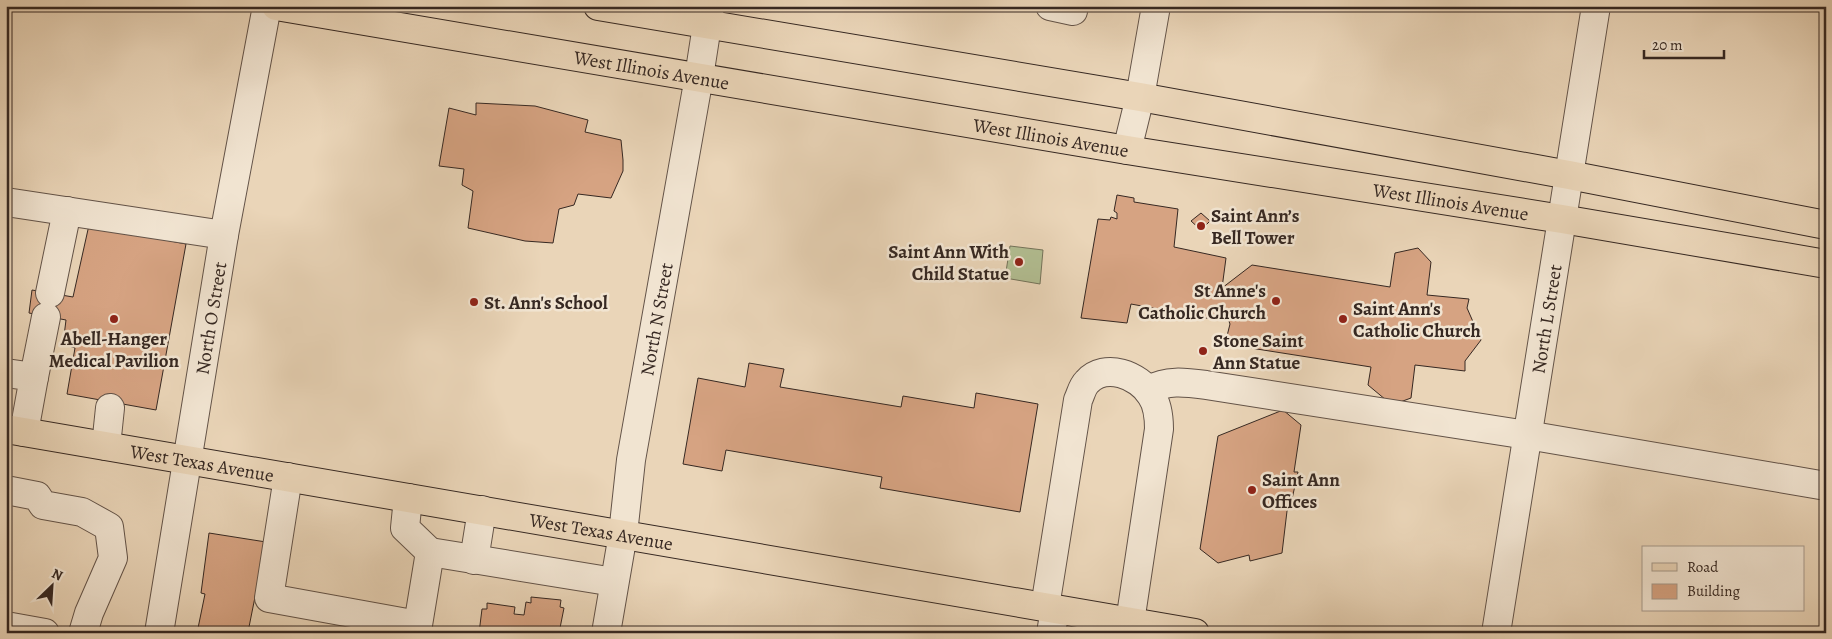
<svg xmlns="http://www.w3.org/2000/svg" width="1832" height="639" viewBox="0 0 1832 639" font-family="Alegreya,serif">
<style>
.green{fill:#b2be92;stroke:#74735a}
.building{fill:#d6a382;stroke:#362822}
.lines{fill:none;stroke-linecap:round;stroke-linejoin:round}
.minor-casing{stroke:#635348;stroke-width:30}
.major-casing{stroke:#362822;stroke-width:30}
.minor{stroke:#f1e4d1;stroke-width:28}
.major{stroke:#ead5b8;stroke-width:28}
.poi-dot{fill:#8f2418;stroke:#f1e4d1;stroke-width:2}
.labels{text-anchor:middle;stroke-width:5;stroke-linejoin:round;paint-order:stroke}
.street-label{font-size:19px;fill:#362822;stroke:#f1e4d1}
.poi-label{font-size:19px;font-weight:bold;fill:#362822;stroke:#f1e4d1;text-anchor:start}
</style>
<rect width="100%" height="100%" fill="#ead5b8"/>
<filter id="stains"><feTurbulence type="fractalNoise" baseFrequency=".004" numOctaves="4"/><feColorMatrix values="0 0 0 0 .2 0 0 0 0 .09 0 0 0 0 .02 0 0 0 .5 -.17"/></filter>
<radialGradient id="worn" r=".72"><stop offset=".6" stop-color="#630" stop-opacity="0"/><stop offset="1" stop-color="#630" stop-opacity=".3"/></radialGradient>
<!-- green -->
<path class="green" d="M 1010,246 L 1043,250 L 1040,284 L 1005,278 Z"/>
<!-- building -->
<g class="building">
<path d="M 476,103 L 535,106 L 588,120 L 585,132 L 621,140 L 623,160 L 623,171 L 611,198 L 578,194 L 574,205 L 559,209 L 553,243 L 525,241 L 468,228 L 473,191 L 462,185 L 464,169 L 439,166 L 449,108 L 476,115 Z"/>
<path d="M 1117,195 L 1134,198 L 1134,202 L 1178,209 L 1174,247 L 1226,258 L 1222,288 L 1252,265 L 1390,287 L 1395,253 L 1418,248 L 1431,262 L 1427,295 L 1469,299 L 1467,308 L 1481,340 L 1465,361 L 1465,371 L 1415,365 L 1411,398 L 1392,405 L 1368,385 L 1371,367 L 1225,344 L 1230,324 L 1222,303 L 1217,320 L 1131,304 L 1127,323 L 1081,318 L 1098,219 L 1110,220 L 1111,217 L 1117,219 L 1117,213 L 1114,211 Z"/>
<path d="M 1201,213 L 1210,221 L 1201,230 L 1191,221 Z"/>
<path d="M 89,225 L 186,244 L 156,410 L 67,394 L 75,348 L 63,344 L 66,320 L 29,313 L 32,290 L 73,297 Z"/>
<path d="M 749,363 L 784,369 L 780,387 L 901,407 L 903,396 L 974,408 L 976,393 L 1038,404 L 1020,512 L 880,488 L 882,477 L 726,450 L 722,471 L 683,464 L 698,378 L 745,387 Z"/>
<path d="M 1283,410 L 1301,425 L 1294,472 L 1298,472 L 1290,508 L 1287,511 L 1282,553 L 1250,561 L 1249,555 L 1218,563 L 1200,549 L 1218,436 Z"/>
<path d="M 209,533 L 266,542 L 248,632 L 253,633 L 197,633 L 205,594 L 201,593 Z"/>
<path d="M 531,597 L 561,600 L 560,607 L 564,608 L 559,633 L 479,633 L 482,609 L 487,609 L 487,603 L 515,607 L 514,614 L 524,615 L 526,602 L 531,603 Z"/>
</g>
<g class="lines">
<defs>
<g id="minor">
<path d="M 1050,6 L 1073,11 L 1074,6"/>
<path d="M 1127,150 L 1140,97 L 1156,6"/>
<path d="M 6,202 L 224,235"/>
<path d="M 50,293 L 67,211"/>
<path d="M 6,373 L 34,377 L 24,432"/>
<path d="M 34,377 L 46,317"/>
<path d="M 1148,390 C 1168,380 1183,382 1206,385 L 1527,435 L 1826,486"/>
<path d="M 106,446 L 110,408"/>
<path d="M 288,477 L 269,598 L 418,625 L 430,552 L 405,528 L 408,498"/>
<path d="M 6,490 L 37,496 L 43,505 L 82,512 L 109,527 L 113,558 L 89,613 L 83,633"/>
<path d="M 430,552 L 614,582"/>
<path d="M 474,560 L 482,510"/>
<path d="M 1045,607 L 1078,400 C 1081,394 1082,387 1087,382 C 1105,362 1139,375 1151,395 C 1158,405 1159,417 1159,429 L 1130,622"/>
<path d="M 6,626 L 45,633"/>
<path id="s1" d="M 159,633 L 224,235 L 267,6"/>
<path id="s2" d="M 606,633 L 623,534 L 631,460 L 699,77 L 710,6"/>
<path d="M 1051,633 L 1055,609"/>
<path id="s3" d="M 1496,633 L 1596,6"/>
</g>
<g id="major">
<path id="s4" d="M 276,6 L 1127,150 L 1562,219 L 1826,264"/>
<path d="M 598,6 L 1140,97 L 1569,175 L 1826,225"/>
<path id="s5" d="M 6,429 L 1195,633"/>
</g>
</defs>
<!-- minor casing -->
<use href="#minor" class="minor-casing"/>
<!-- major casing -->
<use href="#major" class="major-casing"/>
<!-- minor -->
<use href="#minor" class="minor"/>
<!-- major -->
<use href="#major" class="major"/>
</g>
<!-- markers -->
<g class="poi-dot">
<circle cx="1201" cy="226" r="5"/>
<circle cx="1019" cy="262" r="5"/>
<circle cx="1276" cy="301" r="5"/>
<circle cx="474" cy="302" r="5"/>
<circle cx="114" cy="319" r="5"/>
<circle cx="1343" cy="319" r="5"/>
<circle cx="1203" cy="351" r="5"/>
<circle cx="1252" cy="490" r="5"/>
</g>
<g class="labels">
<!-- street labels -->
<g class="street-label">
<text dy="7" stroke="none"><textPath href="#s4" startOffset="381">West Illinois Avenue</textPath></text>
<text dy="7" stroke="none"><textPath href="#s4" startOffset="786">West Illinois Avenue</textPath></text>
<text dy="7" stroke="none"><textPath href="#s4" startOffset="1191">West Illinois Avenue</textPath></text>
<text dy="7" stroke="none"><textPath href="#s1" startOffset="319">North O Street</textPath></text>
<text dy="7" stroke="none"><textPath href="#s2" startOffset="318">North N Street</textPath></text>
<text dy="7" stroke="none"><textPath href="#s3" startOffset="318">North L Street</textPath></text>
<text dy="7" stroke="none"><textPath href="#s5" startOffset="199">West Texas Avenue</textPath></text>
<text dy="7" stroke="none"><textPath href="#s5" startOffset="604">West Texas Avenue</textPath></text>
</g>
<!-- poi labels -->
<g class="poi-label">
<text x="1211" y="222">Saint Ann’s<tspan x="1211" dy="22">Bell Tower</tspan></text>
<text x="1009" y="258" text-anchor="end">Saint Ann With<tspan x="1009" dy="22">Child Statue</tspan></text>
<text x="1266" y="297" text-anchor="end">St Anne's<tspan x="1266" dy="22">Catholic Church</tspan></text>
<text x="484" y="309">St. Ann's School</text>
<text x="1353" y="315">Saint Ann's<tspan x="1353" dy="22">Catholic Church</tspan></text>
<text x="114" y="345" text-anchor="middle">Abell-Hanger<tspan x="114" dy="22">Medical Pavilion</tspan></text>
<text x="1213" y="347">Stone Saint<tspan x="1213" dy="22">Ann Statue</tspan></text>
<text x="1262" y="486">Saint Ann<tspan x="1262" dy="22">Offices</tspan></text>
</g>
</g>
<!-- margin -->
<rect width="1832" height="639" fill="none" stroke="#ead5b8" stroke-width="25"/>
<rect x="8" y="8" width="1817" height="624" fill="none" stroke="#362822" stroke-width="2.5"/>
<rect x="12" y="12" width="1807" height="614" fill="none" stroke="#362822"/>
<!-- legend -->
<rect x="1642" y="546" width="162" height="65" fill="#f1e4d1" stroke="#a6998b"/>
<rect x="1652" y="563" width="25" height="8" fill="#ead5b8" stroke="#a6998b"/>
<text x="1687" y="572" font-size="15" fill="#362822">Road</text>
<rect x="1652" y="584" width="25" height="15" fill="#d6a382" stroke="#a6998b"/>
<text x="1687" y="596" font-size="15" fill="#362822">Building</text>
<!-- north arrow -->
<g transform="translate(52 586) rotate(25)" stroke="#f1e4d1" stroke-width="4" paint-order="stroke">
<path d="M0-4L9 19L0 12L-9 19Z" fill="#362822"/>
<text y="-8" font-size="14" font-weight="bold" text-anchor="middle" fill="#362822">N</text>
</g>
<!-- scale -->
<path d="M1644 50v8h80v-8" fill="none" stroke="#362822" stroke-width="2.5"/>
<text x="1652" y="50" font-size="15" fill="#362822" stroke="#f1e4d1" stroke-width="4" paint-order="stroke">20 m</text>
<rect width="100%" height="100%" filter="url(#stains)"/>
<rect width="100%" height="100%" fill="url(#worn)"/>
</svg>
